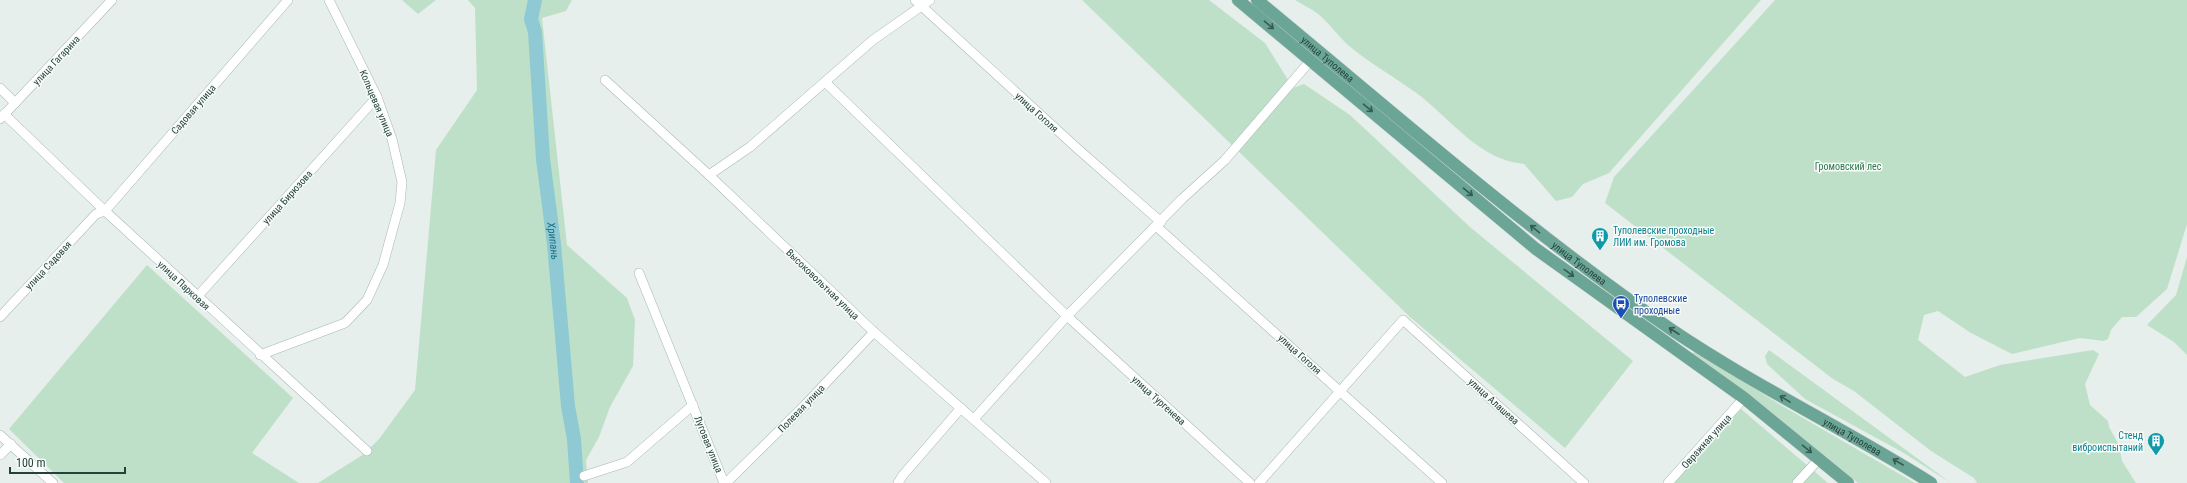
<svg xmlns="http://www.w3.org/2000/svg" width="2187" height="483" viewBox="0 0 2187 483" font-family="'Roboto Condensed',sans-serif">
<style>
.green{fill:#bfe0c8}
.lines{fill:none;stroke-linecap:round;stroke-linejoin:round}
.river{stroke:#8ec9d4;stroke-width:14}
.minor-casing{stroke:#a8b8b2;stroke-width:10}
.major-casing{stroke:#c2cac8;stroke-width:13}
.minor{stroke:#fff;stroke-width:9}
.major{stroke:#6aa596;stroke-width:12}
.oneway{stroke:#365b51}
.labels{text-anchor:middle;stroke-width:3;stroke-linejoin:round;paint-order:stroke}
.street-label{font-size:10px;fill:#24423a;stroke:#f7fbf9}
.park-label{font-size:10px;fill:#2d7a4b;stroke:#f7fbf9}
.culture-label{font-size:10px;fill:#0d838f;stroke:#f7fbf9;text-anchor:start}
.transit-label{font-size:10px;fill:#164399;stroke:#f7fbf9;text-anchor:start}
.water-label{font-size:11px;font-style:italic;fill:#1c6f80;stroke:#f7fbf9}
</style>
<rect width="100%" height="100%" fill="#e6efeb"/>
<!-- green -->
<g class="green">
<path d="M 402,0 L 436,0 L 418,14 Z"/>
<path d="M 468,0 L 572,0 L 566,11 L 542,18 L 567,245 L 627,298 L 635,320 L 633,366 L 610,407 L 599,437 L 586,460 L 588,483 L 318,483 L 364,454 L 379,439 L 415,390 L 436,150 L 477,90 L 475,8 Z"/>
<path d="M 1082,0 L 1209,0 L 1265,43 L 1293,88 L 1304,84 L 1350,115 L 1470,227 L 1633,361 L 1565,448 L 1410,317 Z"/>
<path d="M 1295,0 L 1761,0 L 1609,173 L 1583,184 L 1572,197 L 1556,201 L 1524,164 C 1478,160 1451,118 1415,92 C 1393,76 1369,63 1348,45 C 1336,34 1327,20 1314,11 C 1308,7 1301,4 1295,0 Z"/>
<path d="M 1775,0 L 2187,0 L 2187,224 L 2167,289 L 2136,317 L 2122,317 L 2111,330 L 2108,339 L 2104,341 L 2080,338 L 2012,354 L 1971,333 L 1938,311 L 1924,315 L 1918,340 L 1965,377 L 2000,365 L 2093,350 L 2099,354 L 2085,384 L 2090,405 L 2108,421 L 2109,427 L 2119,445 L 2122,461 L 2136,483 L 1977,483 L 1974,478 L 1931,451 L 1854,391 L 1833,379 L 1605,203 L 1614,177 Z"/>
<path d="M 2187,257 L 2187,355 L 2174,342 L 2147,325 L 2176,295 Z"/>
<path d="M 147,265 L 293,398 L 252,453 L 299,483 L 64,483 L 9,429 Z"/>
<path d="M 1769,350 L 1951,483 L 1902,452 L 1805,399 L 1767,364 L 1765,356 Z"/>
<path d="M 1695,351 L 1779,404 L 1915,483 L 1858,483 L 1744,392 L 1692,354 Z"/>
<path d="M 1741,409 L 1828,483 L 1674,483 Z"/>
</g>
<g class="lines">
<!-- river -->
<path class="river" id="s1" d="M 535,0 L 531,19 L 535,32 L 543,159 L 554,244 L 568,406 L 574,439 L 577,483"/>
<defs>
<g id="minor">
<path d="M 915,0 L 1079,150 L 1161,222"/>
<path d="M 605,80 L 709,175 L 874,332 L 1046,483"/>
<path d="M 825,82 L 1067,316 L 1250,483"/>
<path d="M 0,88 L 15,103"/>
<path d="M 4,114 L 105,211 L 367,451"/>
<path d="M 0,119 L 112,0"/>
<path d="M 709,175 L 750,147 L 873,40 L 930,0"/>
<path d="M 1156,226 L 1442,483"/>
<path d="M 639,273 L 724,483"/>
<path d="M 197,297 L 377,97"/>
<path d="M 0,317 L 96,214 L 105,211 L 288,0"/>
<path d="M 260,355 L 345,323 L 367,300 L 383,265 L 400,203 L 402,182 L 392,139 L 377,97 L 329,0"/>
<path d="M 974,419 L 1067,316 L 1182,199 L 1225,160 L 1311,60"/>
<path d="M 0,435 L 53,483"/>
<path d="M 0,455 L 11,444"/>
<path d="M 584,476 L 627,462 L 693,405"/>
<path d="M 726,483 L 804,406 L 874,332"/>
<path d="M 898,483 L 903,475 L 961,408"/>
<path d="M 1259,483 L 1403,320 L 1584,483"/>
<path d="M 1668,483 L 1744,398"/>
<path d="M 1797,483 L 1819,459"/>
</g>
<g id="major">
<path d="M 1238,0 L 1536,249 L 1744,398 L 1848,483"/>
<path id="s2" d="M 1257,0 C 1393,112 1526,230 1672,330 C 1755,386 1847,430 1931,483"/>
</g>
</defs>
<!-- minor casing -->
<use href="#minor" class="minor-casing"/>
<!-- major casing -->
<use href="#major" class="major-casing"/>
<!-- minor -->
<use href="#minor" class="minor"/>
<!-- major -->
<use href="#major" class="major"/>
</g>
<!-- one-way arrows -->
<defs><path id="oneway-shaft" d="M-6 0H5M1.5-3L5.5 0L1.5 3" fill="none" stroke-width="1.6" stroke-linecap="round" stroke-linejoin="round"/></defs>
<g class="oneway">
<use href="#oneway-shaft" transform="translate(1269 25) rotate(40)"/>
<use href="#oneway-shaft" transform="translate(1368 108) rotate(40)"/>
<use href="#oneway-shaft" transform="translate(1468 192) rotate(40)"/>
<use href="#oneway-shaft" transform="translate(1535 229) rotate(-141)"/>
<use href="#oneway-shaft" transform="translate(1569 273) rotate(36)"/>
<use href="#oneway-shaft" transform="translate(1674 331) rotate(-147)"/>
<use href="#oneway-shaft" transform="translate(1785 399) rotate(-149)"/>
<use href="#oneway-shaft" transform="translate(1807 449) rotate(39)"/>
<use href="#oneway-shaft" transform="translate(1898 462) rotate(-150)"/>
</g>
<!-- icons -->
<defs>
<symbol id="building-pin" viewBox="-11 -11 22 30"><path d="M0 17L-7.5 6A9.5 9.5 0 1 1 7.5 6Z" fill="#0f9aa8" stroke="#f7fbf9"/><path d="M-4-6H4V6H1V3H-1V6H-4ZM-2.5-4.3h1.7v1.8h-1.7ZM.8-4.3h1.7v1.8H.8ZM-2.5-1h1.7V.8h-1.7ZM.8-1h1.7V.8H.8Z" fill="#fff"/></symbol>
<symbol id="bus-pin" viewBox="-11 -11 22 30"><path d="M0 17L-7.5 6A9.5 9.5 0 1 1 7.5 6Z" fill="#1a4fb4" stroke="#f7fbf9"/><path d="M-5-6H5V4H4V6H2V4H-2V6H-4V4H-5ZM-3.5-4V0h7V-4ZM-3.5 1.2v1.5H-2V1.2ZM2 1.2v1.5H3.5V1.2Z" fill="#fff"/></symbol>
</defs>
<g fill-rule="evenodd">
<use href="#building-pin" x="1590" y="226" width="20" height="27"/>
<use href="#bus-pin" x="1611" y="294" width="20" height="27"/>
<use href="#building-pin" x="2146" y="431" width="20" height="27"/>
</g>
<g class="labels">
<!-- street labels -->
<g class="street-label">
<text dy="4" stroke="none"><textPath href="#s2" startOffset="92">улица Туполева</textPath></text>
<text transform="translate(56 60) rotate(-47)" y="4">улица Гагарина</text>
<text transform="translate(377 103) rotate(67)" y="4">Кольцевая улица</text>
<text transform="translate(193 109) rotate(-49)" y="4">Садовая улица</text>
<text transform="translate(1037 112) rotate(42)" y="4">улица Гоголя</text>
<text transform="translate(287 197) rotate(-48)" y="4">улица Бирюзова</text>
<text dy="4" stroke="none"><textPath href="#s2" startOffset="416">улица Туполева</textPath></text>
<text transform="translate(48 265) rotate(-47)" y="4">улица Садовая</text>
<text transform="translate(823 284) rotate(44)" y="4">Высоковольтная улица</text>
<text transform="translate(184 285) rotate(43)" y="4">улица Парковая</text>
<text transform="translate(1300 354) rotate(42)" y="4">улица Гоголя</text>
<text transform="translate(1159 400) rotate(42)" y="4">улица Тургенева</text>
<text transform="translate(1494 401) rotate(42)" y="4">улица Алашева</text>
<text transform="translate(801 408) rotate(-46)" y="4">Полевая улица</text>
<text dy="4" stroke="none"><textPath href="#s2" startOffset="740">улица Туполева</textPath></text>
<text transform="translate(1706 441) rotate(-48)" y="4">Овражная улица</text>
<text transform="translate(709 444) rotate(68)" y="4">Луговая улица</text>
</g>
<!-- park labels -->
<g class="park-label">
<text x="1848" y="170">Громовский лес</text>
</g>
<!-- culture labels -->
<g class="culture-label">
<text x="1613" y="234">Туполевские проходные<tspan x="1613" dy="12">ЛИИ им. Громова</tspan></text>
<text x="2143" y="439" text-anchor="end">Стенд<tspan x="2143" dy="12">виброиспытаний</tspan></text>
</g>
<!-- transit labels -->
<g class="transit-label">
<text x="1634" y="302">Туполевские<tspan x="1634" dy="12">проходные</tspan></text>
</g>
<!-- water labels -->
<g class="water-label">
<text dy="4" stroke="none"><textPath href="#s1" startOffset="243">Хрипань</textPath></text>
</g>
</g>
<!-- scale -->
<path d="M10 467v6h115v-6" fill="none" stroke="#24423a" stroke-width="2"/>
<text x="16" y="467" font-size="12" fill="#24423a" stroke="#f7fbf9" stroke-width="3" paint-order="stroke">100 m</text>
</svg>
